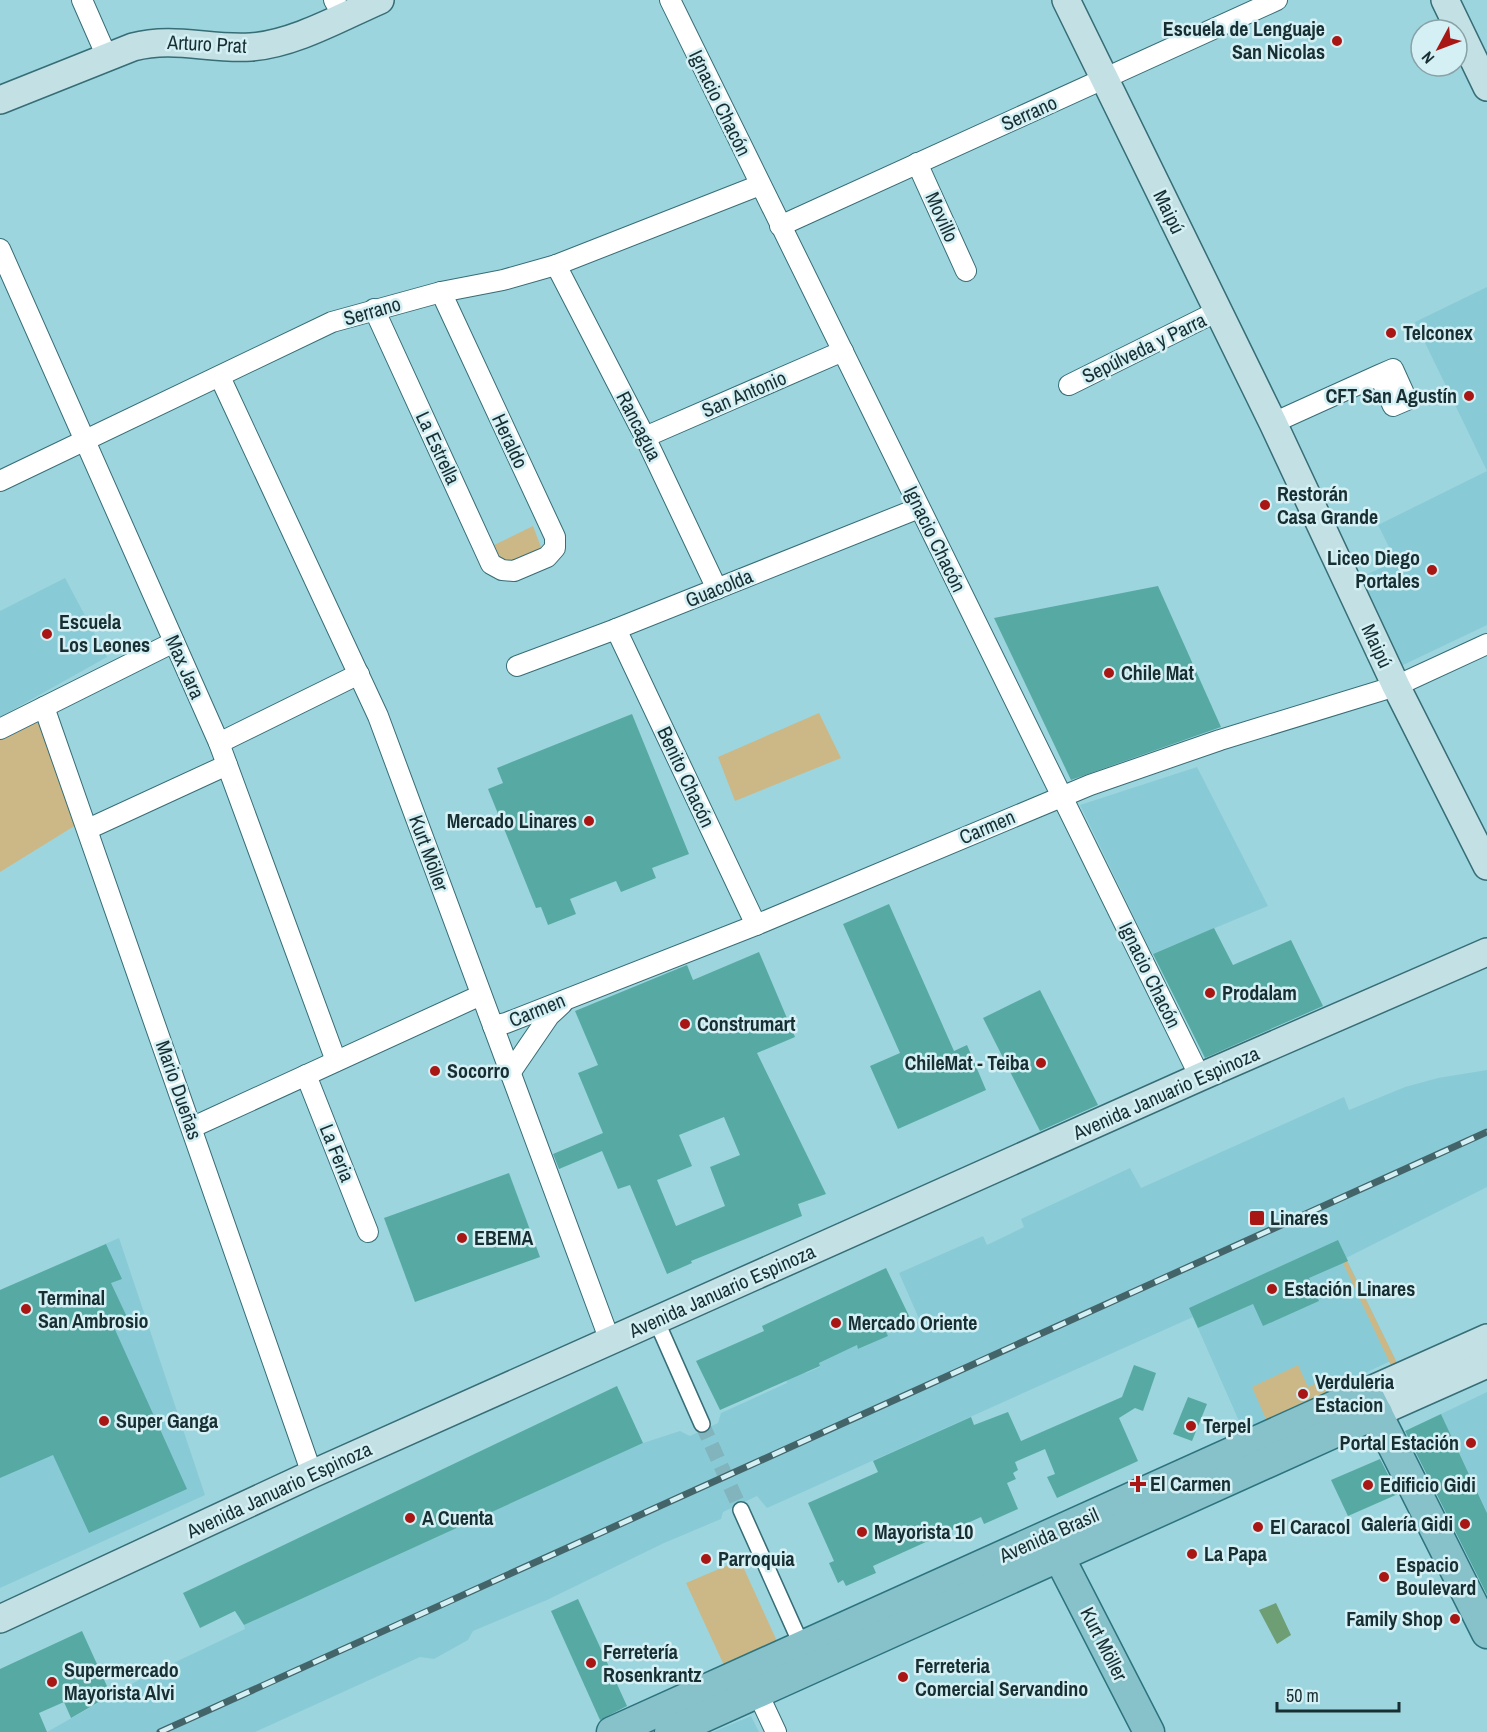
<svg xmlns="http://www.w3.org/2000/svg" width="1487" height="1732" viewBox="0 0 1487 1732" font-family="'Archivo Narrow',sans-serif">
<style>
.built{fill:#88cbd6}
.green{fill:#ccb887}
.water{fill:#6d9e74}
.building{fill:#57aaa3;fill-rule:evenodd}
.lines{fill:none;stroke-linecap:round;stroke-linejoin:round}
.pedestrian-tunnel{stroke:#81b4bc;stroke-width:15;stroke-dasharray:15 8;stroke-linecap:butt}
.pedestrian-casing{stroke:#366d76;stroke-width:18}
.minor-casing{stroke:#366d76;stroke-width:22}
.secondary-casing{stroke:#366d76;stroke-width:30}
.primary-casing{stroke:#2c737d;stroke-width:33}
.pedestrian{stroke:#fff;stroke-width:15}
.minor{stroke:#fff;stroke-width:20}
.secondary{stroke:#c3e0e4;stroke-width:27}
.primary{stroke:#87c1ca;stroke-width:30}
.rail-casing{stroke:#43656a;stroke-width:7}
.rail{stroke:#d4f0f4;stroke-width:4.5;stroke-dasharray:14;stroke-linecap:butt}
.poi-dot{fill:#a91715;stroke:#d4f0f4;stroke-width:2}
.labels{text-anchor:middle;stroke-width:5;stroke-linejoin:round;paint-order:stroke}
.poi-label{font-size:20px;font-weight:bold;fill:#172e32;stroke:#d4f0f4;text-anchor:start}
.street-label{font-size:20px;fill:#172e32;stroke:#d4f0f4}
</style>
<rect width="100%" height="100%" fill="#9cd5de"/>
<!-- built -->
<g class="built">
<path d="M 1487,287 L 1487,625 L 1401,666 L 1359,578 L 1396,561 L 1378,525 L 1487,471 L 1415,322 Z"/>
<path d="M 65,578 L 107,657 L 0,717 L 0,611 Z"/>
<path d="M 1197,767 L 1268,906 L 1152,954 L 1080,805 Z"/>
<path d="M 1487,1070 L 1487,1187 L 1346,1258 L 1395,1359 L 1243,1430 L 1193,1317 L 767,1508 L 757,1496 L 723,1512 L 721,1519 L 664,1543 L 547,1600 L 473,1631 L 468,1640 L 434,1659 L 420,1657 L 255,1732 L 47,1732 L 144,1677 L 245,1629 L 244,1625 L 643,1443 L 680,1431 L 690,1436 L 718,1423 L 721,1413 L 787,1383 L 786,1378 L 804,1370 L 806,1373 L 820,1367 L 819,1363 L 857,1345 L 859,1349 L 887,1336 L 886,1332 L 911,1320 L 913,1324 L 920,1321 L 899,1273 L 983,1236 L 987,1245 L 1024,1227 L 1021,1219 L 1130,1168 L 1141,1188 L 1344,1097 L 1349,1110 L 1405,1087 L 1438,1078 Z"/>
<path d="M 119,1238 L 205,1495 L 0,1588 L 0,1290 Z"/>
<path d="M 1487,1392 L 1487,1512 L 1441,1414 Z"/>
<path d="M 751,1716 L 759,1732 L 713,1732 Z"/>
</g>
<!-- green -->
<g class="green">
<path d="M 533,526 L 544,555 L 502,570 L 490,547 Z"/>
<path d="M 819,713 L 841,758 L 735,801 L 718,757 Z"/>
<path d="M 39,721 L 76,825 L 0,872 L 0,740 Z"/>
<path d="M 1347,1261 L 1400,1369 L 1394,1372 L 1343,1263 Z"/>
<path d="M 1298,1365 L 1308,1387 L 1332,1376 L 1342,1397 L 1269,1426 L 1252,1387 Z"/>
<path d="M 740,1560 L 781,1650 L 728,1674 L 686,1583 Z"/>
</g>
<!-- water -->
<path class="water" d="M 1276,1603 L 1291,1635 L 1277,1644 L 1259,1610 Z"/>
<!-- building -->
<g class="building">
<path d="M 1158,586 L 1221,727 L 1071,780 L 994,618 Z"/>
<path d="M 632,714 L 689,854 L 652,868 L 656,878 L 621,892 L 616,881 L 570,899 L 576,914 L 548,925 L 541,907 L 536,908 L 488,789 L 503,783 L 497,768 Z"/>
<path d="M 889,904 L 954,1051 L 967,1045 L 986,1090 L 898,1129 L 870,1066 L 900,1053 L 843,924 Z"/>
<path d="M 1214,928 L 1233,965 L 1291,940 L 1323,1006 L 1205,1058 L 1153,954 Z"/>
<path d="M 759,952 L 795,1037 L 757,1053 L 826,1194 L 798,1204 L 802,1216 L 691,1261 L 692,1263 L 667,1274 L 630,1185 L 618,1189 L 602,1151 L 559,1169 L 553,1154 L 603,1133 L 578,1073 L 598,1065 L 575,1011 L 687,965 L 693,980 ZM 724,1117 L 740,1155 L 710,1167 L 725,1206 L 676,1226 L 657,1180 L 692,1166 L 679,1135 Z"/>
<path d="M 1040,990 L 1098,1105 L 1040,1131 L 983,1018 Z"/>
<path d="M 509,1173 L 540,1257 L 415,1302 L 384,1218 Z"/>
<path d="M 1338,1240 L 1348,1261 L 1309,1278 L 1319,1301 L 1263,1326 L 1253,1304 L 1198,1328 L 1189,1308 Z"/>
<path d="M 106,1244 L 122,1279 L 111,1283 L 127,1317 L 112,1323 L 187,1489 L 89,1533 L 53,1455 L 0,1478 L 0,1290 Z"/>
<path d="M 886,1268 L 911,1320 L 886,1332 L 888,1336 L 858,1349 L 857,1345 L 819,1363 L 820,1366 L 720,1410 L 696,1361 L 764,1331 L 762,1326 Z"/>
<path d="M 1134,1365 L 1156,1373 L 1143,1411 L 1135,1408 L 1119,1418 L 1138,1461 L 1057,1498 L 1047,1477 L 1055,1474 L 1045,1449 L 1015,1462 L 1018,1470 L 1013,1473 L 1016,1479 L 1007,1483 L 1018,1509 L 984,1524 L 981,1517 L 873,1566 L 876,1573 L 846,1586 L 843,1580 L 838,1583 L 829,1563 L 834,1561 L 808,1503 L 878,1472 L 873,1461 L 971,1417 L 974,1425 L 1008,1412 L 1021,1441 L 1122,1397 Z"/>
<path d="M 617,1386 L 643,1443 L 244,1625 L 235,1611 L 200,1628 L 183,1593 Z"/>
<path d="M 1188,1397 L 1207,1404 L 1192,1441 L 1173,1434 Z"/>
<path d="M 1441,1414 L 1487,1513 L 1487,1595 L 1405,1431 Z"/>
<path d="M 1380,1459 L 1398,1494 L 1348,1516 L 1331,1480 Z"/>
<path d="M 578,1599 L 627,1706 L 600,1720 L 551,1611 Z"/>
<path d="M 82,1631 L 111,1695 L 71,1718 L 64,1702 L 39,1713 L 47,1732 L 0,1732 L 0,1669 Z"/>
</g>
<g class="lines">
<!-- pedestrian-tunnel -->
<path class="pedestrian-tunnel" d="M 702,1424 L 741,1510"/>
<defs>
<g id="pedestrian">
<path d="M 656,1320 L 702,1424"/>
<path d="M 741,1510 L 802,1646"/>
</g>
<g id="minor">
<path d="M 82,0 L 107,57"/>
<path d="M 334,0 L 343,16"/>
<path d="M 670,0 L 1200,1077"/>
<path d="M 917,163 L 966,271"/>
<path d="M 780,226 L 1277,0"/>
<path d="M 0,249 L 219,743 L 336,1061"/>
<path d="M 556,265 L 645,437 L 717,589"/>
<path d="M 374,309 L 491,564 L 502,570 L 514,571 L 547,557 L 555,548 L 555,537 L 441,292"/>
<path d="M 220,377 L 378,716 L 610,1341"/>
<path d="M 1069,385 L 1218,311"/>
<path d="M 1273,423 L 1379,375 L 1393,369 L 1407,400 L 1393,406 L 1379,375"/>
<path d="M 645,437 L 843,351"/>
<path d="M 0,481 L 332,322 L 441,292 L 503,280 L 556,265 L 760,185"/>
<path d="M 616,629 L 756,925"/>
<path d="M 517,666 L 616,629 L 919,508"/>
<path d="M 44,707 L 312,1474"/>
<path d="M 0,729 L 174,642"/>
<path d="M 219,743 L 359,674"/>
<path d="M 88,829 L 227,765"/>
<path d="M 493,1026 L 506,1023 L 756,925 L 1090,785 L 1220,740 L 1396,686 L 1487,644"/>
<path d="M 510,1073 L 549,1016 L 562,1004"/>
<path d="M 306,1075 L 368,1232"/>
<path d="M 193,1127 L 481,995"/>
<path d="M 753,1683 L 776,1732"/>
</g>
<g id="secondary">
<path d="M 1066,0 L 1273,423 L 1396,686 L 1487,866"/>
<path d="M 1445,0 L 1487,87"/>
<path d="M 0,100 L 133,47 C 174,36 210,50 251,47 C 294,44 341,17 380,0"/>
<path d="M 1366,1392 L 1487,1338"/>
<path d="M 1377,1413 L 1487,1364"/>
<path d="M 0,1619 L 312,1474 L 1200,1077 L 1487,952"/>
</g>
<g id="primary">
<path d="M 1061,1538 L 1059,1557 L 1149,1732"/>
<path d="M 612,1732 L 1366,1392 L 1487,1633"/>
<path d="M 670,1732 L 1377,1413"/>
</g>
</defs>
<!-- pedestrian casing -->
<use href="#pedestrian" class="pedestrian-casing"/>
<!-- minor casing -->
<use href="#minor" class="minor-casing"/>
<!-- secondary casing -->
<use href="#secondary" class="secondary-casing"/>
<!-- primary casing -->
<use href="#primary" class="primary-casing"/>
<!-- pedestrian -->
<use href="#pedestrian" class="pedestrian"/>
<!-- minor -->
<use href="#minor" class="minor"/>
<!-- secondary -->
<use href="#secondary" class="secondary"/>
<!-- primary -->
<use href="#primary" class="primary"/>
<defs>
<path id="rail" d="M 160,1732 L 1487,1132"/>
</defs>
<!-- rail casing -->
<use href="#rail" class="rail-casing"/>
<!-- rail -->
<use href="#rail" class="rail"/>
</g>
<!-- markers -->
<g class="poi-dot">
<circle cx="1337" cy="41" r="6"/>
<circle cx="1391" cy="333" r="6"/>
<circle cx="1469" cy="396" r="6"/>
<circle cx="1265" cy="505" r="6"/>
<circle cx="1432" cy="570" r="6"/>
<circle cx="47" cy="634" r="6"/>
<circle cx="1109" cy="673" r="6"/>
<circle cx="589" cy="821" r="6"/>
<circle cx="1210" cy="993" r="6"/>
<circle cx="685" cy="1024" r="6"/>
<circle cx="1041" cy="1063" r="6"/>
<circle cx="435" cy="1071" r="6"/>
<rect x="1249" y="1210" width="16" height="16" rx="3"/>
<circle cx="462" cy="1238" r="6"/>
<circle cx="1272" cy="1289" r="6"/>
<circle cx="26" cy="1309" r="6"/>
<circle cx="836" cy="1323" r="6"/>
<circle cx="1303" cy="1394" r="6"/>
<circle cx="104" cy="1421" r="6"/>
<circle cx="1191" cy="1426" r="6"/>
<circle cx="1471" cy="1443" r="6"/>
<path d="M1135 1475h6v6h6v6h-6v6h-6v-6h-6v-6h6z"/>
<circle cx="1368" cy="1485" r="6"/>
<circle cx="410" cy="1518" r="6"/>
<circle cx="1465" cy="1524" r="6"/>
<circle cx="1258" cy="1527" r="6"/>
<circle cx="862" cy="1532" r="6"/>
<circle cx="1192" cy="1554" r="6"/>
<circle cx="706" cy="1559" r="6"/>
<circle cx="1384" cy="1577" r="6"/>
<circle cx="1455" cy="1619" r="6"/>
<circle cx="591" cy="1663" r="6"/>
<circle cx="903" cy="1677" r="6"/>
<circle cx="52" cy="1682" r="6"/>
</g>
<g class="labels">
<!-- poi labels -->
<g class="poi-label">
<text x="1325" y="36" text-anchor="end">Escuela de Lenguaje<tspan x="1325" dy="23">San Nicolas</tspan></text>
<text x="1403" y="340">Telconex</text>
<text x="1457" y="403" text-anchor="end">CFT San Agustín</text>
<text x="1277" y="501">Restorán<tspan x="1277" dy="23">Casa Grande</tspan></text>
<text x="1420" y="565" text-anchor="end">Liceo Diego<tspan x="1420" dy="23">Portales</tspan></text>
<text x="59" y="629">Escuela<tspan x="59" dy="23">Los Leones</tspan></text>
<text x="1121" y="680">Chile Mat</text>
<text x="577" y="828" text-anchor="end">Mercado Linares</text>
<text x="1222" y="1000">Prodalam</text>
<text x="697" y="1031">Construmart</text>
<text x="1029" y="1070" text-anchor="end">ChileMat - Teiba</text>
<text x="447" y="1078">Socorro</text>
<text x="1270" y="1225">Linares</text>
<text x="474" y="1245">EBEMA</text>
<text x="1284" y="1296">Estación Linares</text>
<text x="38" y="1305">Terminal<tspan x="38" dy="23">San Ambrosio</tspan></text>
<text x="848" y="1330">Mercado Oriente</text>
<text x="1315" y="1389">Verduleria<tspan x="1315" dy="23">Estacion</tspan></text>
<text x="116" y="1428">Super Ganga</text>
<text x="1203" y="1433">Terpel</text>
<text x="1459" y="1450" text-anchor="end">Portal Estación</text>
<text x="1150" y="1491">El Carmen</text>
<text x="1380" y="1492">Edificio Gidi</text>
<text x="422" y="1525">A Cuenta</text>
<text x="1453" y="1531" text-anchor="end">Galería Gidi</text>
<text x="1270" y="1534">El Caracol</text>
<text x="874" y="1539">Mayorista 10</text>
<text x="1204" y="1561">La Papa</text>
<text x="718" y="1566">Parroquia</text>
<text x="1396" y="1572">Espacio<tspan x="1396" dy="23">Boulevard</tspan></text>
<text x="1443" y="1626" text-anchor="end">Family Shop</text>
<text x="603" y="1659">Ferretería<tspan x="603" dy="23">Rosenkrantz</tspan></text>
<text x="915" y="1673">Ferreteria<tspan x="915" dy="23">Comercial Servandino</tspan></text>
<text x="64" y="1677">Supermercado<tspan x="64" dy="23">Mayorista Alvi</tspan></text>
</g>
<!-- street labels -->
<g class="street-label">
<text transform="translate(207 44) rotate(3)" y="7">Arturo Prat</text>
<text transform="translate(720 103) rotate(64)" y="7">Ignacio Chacón</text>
<text transform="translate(1029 113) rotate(-24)" y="7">Serrano</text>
<text transform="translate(1169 212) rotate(64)" y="7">Maipú</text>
<text transform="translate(942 217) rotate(66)" y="7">Movillo</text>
<text transform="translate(372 311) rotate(-16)" y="7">Serrano</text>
<text transform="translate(1144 348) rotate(-26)" y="7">Sepúlveda y Parra</text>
<text transform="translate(744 394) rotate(-23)" y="7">San Antonio</text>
<text transform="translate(639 426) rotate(63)" y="7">Rancagua</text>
<text transform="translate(510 441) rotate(65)" y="7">Heraldo</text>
<text transform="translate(438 448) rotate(65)" y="7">La Estrella</text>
<text transform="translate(935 539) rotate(64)" y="7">Ignacio Chacón</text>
<text transform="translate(719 588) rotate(-22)" y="7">Guacolda</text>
<text transform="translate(1377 646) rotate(65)" y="7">Maipú</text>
<text transform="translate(185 667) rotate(66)" y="7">Max Jara</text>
<text transform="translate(686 777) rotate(65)" y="7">Benito Chacón</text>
<text transform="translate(987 827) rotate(-23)" y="7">Carmen</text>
<text transform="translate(429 853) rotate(70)" y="7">Kurt Möller</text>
<text transform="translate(1150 975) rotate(64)" y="7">Ignacio Chacón</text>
<text transform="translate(537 1010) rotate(-22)" y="7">Carmen</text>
<text transform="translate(179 1090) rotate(71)" y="7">Mario Dueñas</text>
<text transform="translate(1166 1093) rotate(-24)" y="7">Avenida Januario Espinoza</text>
<text transform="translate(337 1153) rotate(68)" y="7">La Feria</text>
<text transform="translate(722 1291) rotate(-24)" y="7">Avenida Januario Espinoza</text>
<text transform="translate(279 1490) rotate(-25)" y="7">Avenida Januario Espinoza</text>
<text transform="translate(1049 1535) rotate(-24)" y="7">Avenida Brasil</text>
<text transform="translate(1104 1644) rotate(63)" y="7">Kurt Möller</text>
</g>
</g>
<!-- north arrow -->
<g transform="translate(1439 48) rotate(229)"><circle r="28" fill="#d4f0f4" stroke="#88a2a6" stroke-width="1.5"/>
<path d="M0-4.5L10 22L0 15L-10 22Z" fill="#a91715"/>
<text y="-9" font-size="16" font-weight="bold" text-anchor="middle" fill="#172e32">N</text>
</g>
<!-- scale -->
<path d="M1277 1702v9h122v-9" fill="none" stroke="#172e32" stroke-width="3"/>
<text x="1286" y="1702" font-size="18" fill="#172e32" stroke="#d4f0f4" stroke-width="4.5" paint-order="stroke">50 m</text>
</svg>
